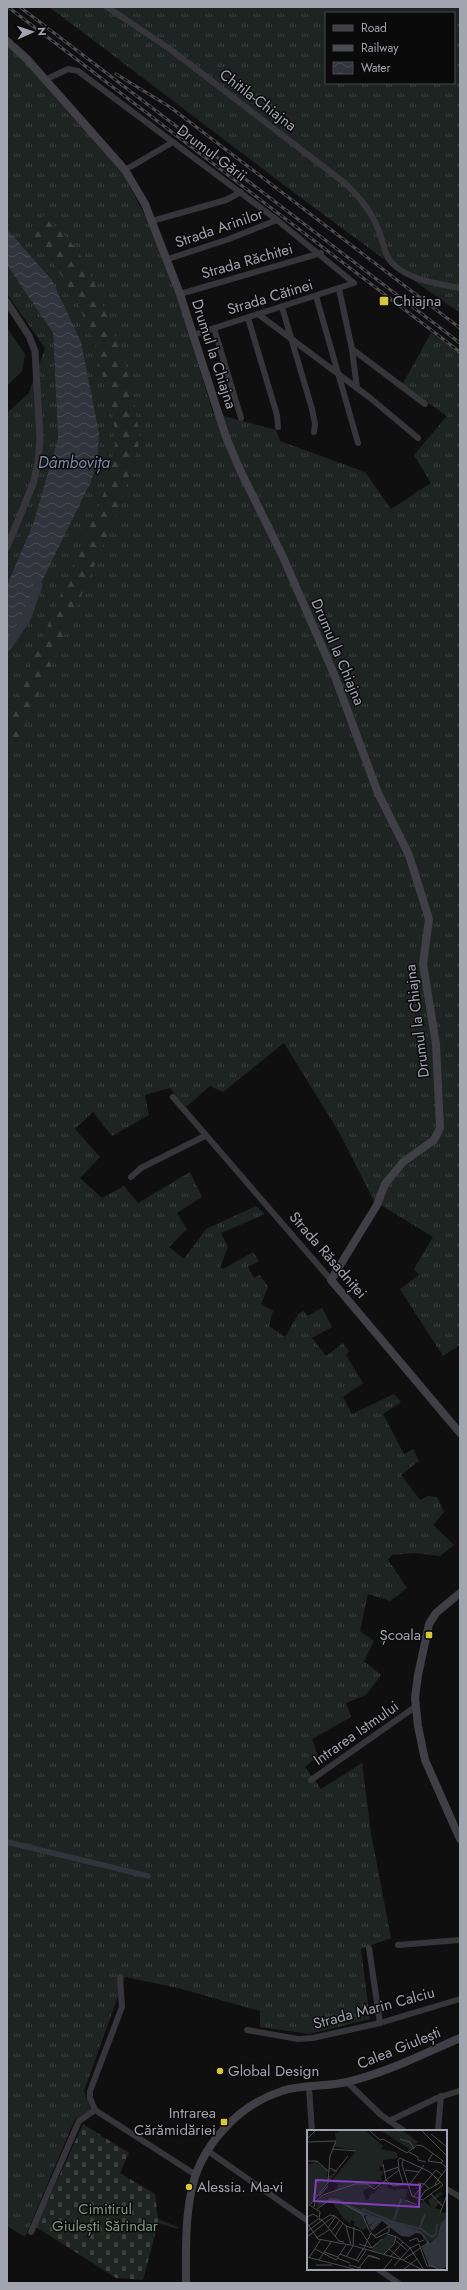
<svg xmlns="http://www.w3.org/2000/svg" width="467" height="2290" viewBox="0 0 467 2290" font-family="Jost,sans-serif">
<style>
.grass{fill:url(#grass-tufts);fill-rule:evenodd}
.forest{fill:url(#forest-firs)}
.cemetery{fill:url(#cemetery-stones)}
.pitch{fill:#1e2421}
.water{fill:url(#water-waves)}
.lines{fill:none;stroke-linecap:round;stroke-linejoin:round}
.canal{stroke:#31343d;stroke-width:5.5}
.river{stroke:#31343d;stroke-width:9}
.minor{stroke:#36363a;stroke-width:6}
.tertiary{stroke:#36363a;stroke-width:7}
.secondary{stroke:#3f3f45;stroke-width:8}
.rail-casing{stroke:#4c4c52;stroke-width:3}
.rail{stroke:#0b0a0b;stroke-width:1.5;stroke-dasharray:4.5;stroke-linecap:butt}
.poi-dot{fill:#d8c640;stroke:#0b0a0b;stroke-width:1.5}
.labels{text-anchor:middle;stroke-width:3;stroke-linejoin:round;paint-order:stroke}
.street-label{font-size:15px;fill:#a2a4af;stroke:#0b0a0b}
.poi-label{font-size:15px;fill:#a2a4af;stroke:#0b0a0b;text-anchor:start}
.park-label{font-size:15px;fill:#7c9884;stroke:#0b0a0b}
.water-label{font-size:16px;font-style:italic;fill:#7d8aa7;stroke:#0b0a0b}
.inset-river{fill:none;stroke:#31343d;stroke-width:2}
.inset-road{fill:none;stroke:#4a4b50;stroke-width:1}
.view{fill:#813ebd;fill-opacity:0.15;stroke:#813ebd;stroke-width:2}
.inset-edge{fill:none;stroke:#a2a4af;stroke-width:2}
</style>
<defs>
<pattern id="grass-tufts" width="24" height="20" patternUnits="userSpaceOnUse"><rect width="24" height="20" fill="#1e2421"/><path d="M3 7l-1-3M5 7V3M7 7l1-3M15 17l-1-3M17 17v-4M19 17l1-3" fill="none" stroke="#3c413f"/></pattern>
<pattern id="forest-firs" width="22" height="20" patternUnits="userSpaceOnUse"><rect width="22" height="20" fill="#1e2421"/><path d="M5 1l3.5 6h-7zM16 11l3.5 6h-7z" fill="#3c413f"/></pattern>
<pattern id="cemetery-stones" width="16" height="16" patternUnits="userSpaceOnUse"><rect width="16" height="16" fill="#1e2421"/><path d="M2 7V4a2 2 0 0 1 4 0v3zM10 15v-3a2 2 0 0 1 4 0v3z" fill="#3c413f"/></pattern>
<pattern id="water-waves" width="16" height="10" patternUnits="userSpaceOnUse"><rect width="16" height="10" fill="#31343d"/><path d="M0 5q4-4 8 0t8 0" fill="none" stroke="#4c4e56"/></pattern>
</defs>
<rect width="100%" height="100%" fill="#100f10"/>
<!-- grass -->
<g class="grass">
<path d="M 49,7 L 460,7 L 460,313 C 320,216 186,109 49,7 ZM 326,13 L 454,13 L 454,83 L 326,83 Z"/>
<path d="M 7,36 L 28,56 L 123,174 L 150,225 L 182,310 L 213,413 L 276,430 L 280,441 L 365,472 L 391,509 L 431,483 L 414,455 L 447,416 L 402,385 L 431,333 L 460,353 L 460,1345 L 443,1356 L 400,1289 L 419,1275 L 414,1269 L 433,1237 L 374,1201 L 339,1132 L 284,1043 L 223,1092 L 210,1086 L 186,1107 L 170,1088 L 145,1095 L 149,1115 L 112,1136 L 93,1112 L 75,1129 L 100,1157 L 80,1178 L 102,1198 L 124,1186 L 138,1203 L 190,1172 L 202,1197 L 177,1213 L 187,1229 L 169,1247 L 184,1259 L 206,1229 L 256,1206 L 265,1214 L 221,1233 L 228,1247 L 220,1267 L 223,1269 L 253,1252 L 259,1261 L 248,1267 L 254,1278 L 260,1275 L 268,1287 L 261,1304 L 273,1311 L 269,1326 L 285,1337 L 299,1313 L 304,1311 L 307,1316 L 322,1308 L 332,1327 L 312,1338 L 326,1356 L 343,1343 L 349,1352 L 346,1355 L 363,1383 L 343,1397 L 352,1414 L 394,1394 L 401,1402 L 383,1414 L 404,1454 L 413,1449 L 419,1461 L 401,1475 L 420,1500 L 428,1496 L 437,1497 L 444,1512 L 433,1525 L 454,1545 L 440,1556 L 415,1553 L 392,1555 L 388,1560 L 407,1588 L 390,1601 L 368,1594 L 360,1631 L 374,1641 L 364,1661 L 381,1675 L 366,1695 L 346,1703 L 351,1717 L 312,1739 L 318,1756 L 305,1767 L 321,1789 L 362,1763 L 371,1833 L 391,1938 L 361,1949 L 370,2019 L 310,2034 L 260,2027 L 260,2011 L 178,1988 L 125,1977 L 84,2091 L 91,2110 L 75,2119 L 25,2237 L 7,2226 L 7,652 L 91,482 C 97,465 99,450 99,433 L 52,280 L 7,229 Z"/>
<path d="M 7,265 L 53,333 L 58,438 L 33,524 L 7,585 L 7,413 L 29,393 L 45,348 L 7,294 Z"/>
</g>
<!-- forest -->
<path class="forest" d="M 44,215 L 69,240 L 83,259 L 94,282 L 123,356 L 134,400 L 140,439 L 120,506 L 7,767 L 7,722 L 104,493 L 115,445 L 114,421 L 94,341 L 79,306 L 64,279 L 48,256 L 27,233 Z"/>
<!-- cemetery -->
<path class="cemetery" d="M 83,2124 L 129,2153 L 120,2173 L 155,2194 L 158,2219 L 178,2227 L 178,2229 L 158,2223 L 143,2280 L 116,2278 L 36,2227 Z"/>
<!-- pitch -->
<path class="pitch" d="M 7,328 L 25,354 L 22,371 L 7,386 Z"/>
<!-- water -->
<path class="water" d="M 7,229 L 52,280 L 81,342 L 99,433 C 99,450 97,465 91,482 L 7,652 L 7,585 L 33,524 L 58,438 L 53,333 L 7,265 Z"/>
<g class="lines">
<!-- canal -->
<path class="canal" d="M 7,1842 L 148,1876"/>
<!-- river -->
<path class="river" d="M 7,647 L 27,617 L 38,585"/>
<!-- minor -->
<g class="minor">
<path d="M 107,7 L 170,49 L 346,184 C 360,198 372,212 379,231 C 383,241 384,255 392,263 C 408,280 438,284 460,288"/>
<path d="M 45,80 L 68,69 L 78,71 L 277,220 L 354,283 L 193,335"/>
<path d="M 125,170 L 173,142"/>
<path d="M 152,221 L 226,200 L 241,192"/>
<path d="M 168,259 L 229,239 L 277,220"/>
<path d="M 339,289 L 352,349 L 357,388"/>
<path d="M 180,294 L 321,253"/>
<path d="M 316,296 L 358,443"/>
<path d="M 282,307 L 312,409 L 315,424 L 314,432"/>
<path d="M 258,314 L 369,397 L 418,438"/>
<path d="M 248,318 L 277,415 L 278,427"/>
<path d="M 214,328 L 241,418"/>
<path d="M 352,349 L 425,404"/>
<path d="M 173,1097 L 331,1280"/>
<path d="M 131,1177 L 141,1168 L 205,1136"/>
<path d="M 311,1780 L 415,1707"/>
<path d="M 398,1945 L 460,1940"/>
<path d="M 369,1948 L 380,2023"/>
<path d="M 247,2030 L 298,2039 L 313,2038 L 380,2023 L 460,1999"/>
<path d="M 347,2082 L 381,2115 L 404,2131"/>
<path d="M 309,2088 L 312,2131"/>
<path d="M 95,2110 L 196,2175"/>
<path d="M 389,2121 L 437,2098 L 459,2091"/>
<path d="M 438,2131 L 441,2096"/>
<path d="M 208,2151 L 308,2221"/>
<path d="M 448,2190 L 460,2197"/>
<path d="M 31,2232 L 79,2121 L 95,2110 L 90,2098 L 90,2091 L 122,2007 L 120,1977"/>
<path d="M 378,2269 L 398,2283"/>
</g>
<!-- tertiary -->
<path class="tertiary" d="M 7,302 L 29,336 L 35,351 L 40,440 L 38,462 L 33,484 L 7,547"/>
<!-- secondary -->
<g class="secondary">
<path d="M 7,41 L 27,59 L 125,170 L 145,204 L 180,294 L 226,437 L 240,470 L 283,557 L 334,674 L 378,793 L 409,855 L 429,919 L 423,964 L 436,1044 L 440,1128 L 434,1140 L 403,1162 L 385,1184 L 377,1205 L 331,1280 L 460,1433"/>
<path d="M 460,1593 L 436,1613 L 429,1624 L 418,1675 L 415,1698 L 418,1726 L 425,1760 L 460,1839"/>
<path d="M 186,2283 C 186,2253 185,2222 191,2193 C 199,2147 238,2105 282,2091 C 302,2084 326,2087 347,2082 C 386,2073 423,2054 460,2038"/>
</g>
<defs>
<g id="rail">
<path d="M 8,7 L 460,352"/>
<path d="M 20,7 L 460,343"/>
<path d="M 116,74 L 170,107 L 460,328"/>
</g>
</defs>
<!-- rail casing -->
<use href="#rail" class="rail-casing"/>
<!-- rail -->
<use href="#rail" class="rail"/>
</g>
<!-- markers -->
<g class="poi-dot">
<rect x="379" y="296" width="10" height="10" rx="2"/>
<rect x="425" y="1631" width="8" height="8" rx="2"/>
<circle cx="220" cy="2071" r="4"/>
<rect x="220" y="2118" width="8" height="8" rx="2"/>
<circle cx="189" cy="2187" r="4"/>
</g>
<g class="labels">
<!-- street labels -->
<g class="street-label">
<text transform="translate(258 100) rotate(37)" y="5">Chitila-Chiajna</text>
<text transform="translate(212 153) rotate(37)" y="5">Drumul Gării</text>
<text transform="translate(219 228) rotate(-19)" y="5">Strada Arinilor</text>
<text transform="translate(247 261) rotate(-16)" y="5">Strada Răchitei</text>
<text transform="translate(270 297) rotate(-17)" y="5">Strada Cătinei</text>
<text transform="translate(214 354) rotate(72)" y="5">Drumul la Chiajna</text>
<text transform="translate(338 652) rotate(67)" y="5">Drumul la Chiajna</text>
<text transform="translate(417 1021) rotate(-97)" y="5">Drumul la Chiajna</text>
<text transform="translate(328 1255) rotate(49)" y="5">Strada Răsadniței</text>
<text transform="translate(356 1733) rotate(-35)" y="5">Intrarea Istmului</text>
<text transform="translate(374 2008) rotate(-15)" y="5">Strada Marin Calciu</text>
<text transform="translate(399 2048) rotate(-22)" y="5">Calea Giulești</text>
</g>
<!-- poi labels -->
<g class="poi-label">
<text x="393" y="306">Chiajna</text>
<text x="421" y="1640" text-anchor="end">Școala</text>
<text x="228" y="2076">Global Design</text>
<text x="216" y="2118" text-anchor="end">Intrarea<tspan x="216" dy="17">Cărămidăriei</tspan></text>
<text x="197" y="2192">Alessia. Ma-vi</text>
</g>
<!-- park labels -->
<g class="park-label">
<text x="105" y="2214">Cimitirul<tspan x="105" dy="17">Giulești Sărindar</tspan></text>
</g>
<!-- water labels -->
<g class="water-label">
<text x="74" y="468">Dâmbovița</text>
</g>
</g>
<!-- overview -->
<g transform="translate(307 2130)">
<rect width="140" height="140" fill="#100f10"/>
<path d="M 32,0 L 58,0 L 76,16 L 74,19 L 89,22 L 91,28 L 76,30 L 76,37 L 73,36 L 72,40 L 77,42 L 74,46 L 75,52 L 70,50 L 71,54 L 56,61 L 59,70 L 62,69 L 62,65 L 65,66 L 64,65 L 64,62 L 66,64 L 73,56 L 79,54 L 80,57 L 89,61 L 89,59 L 101,59 L 98,70 L 111,78 L 116,70 L 125,78 L 121,70 L 133,62 L 136,63 L 128,70 L 133,72 L 134,69 L 135,76 L 132,73 L 128,78 L 134,80 L 134,83 L 140,82 L 140,87 L 134,93 L 129,109 L 122,112 L 114,101 L 67,86 L 29,68 L 20,69 L 17,73 L 23,70 L 28,70 L 37,74 L 56,84 L 62,97 L 56,100 L 46,95 L 48,92 L 45,90 L 43,93 L 36,88 L 24,70 L 10,78 L 10,76 L 8,77 L 14,67 L 27,62 L 32,54 L 24,52 L 49,21 L 26,16 L 29,11 L 28,2 L 31,3 ZM 73,0 L 95,0 L 111,12 L 104,20 ZM 8,30 L 20,40 L 20,47 L 28,43 L 22,40 L 31,41 L 0,78 L 0,34 L 7,33 Z" fill="#1e2421"/>
<path d="M 81,104 L 88,107 L 89,111 L 77,124 L 64,122 L 68,113 L 73,113 L 73,110 Z" fill="#1e2421"/>
<path d="M 23,68 L 29,68 L 67,86 L 114,101 L 123,113 L 130,107 L 134,93 L 140,87 L 140,137 L 132,140 L 122,136 L 115,118 L 120,113 L 114,104 L 109,103 L 102,107 L 94,106 L 75,91 L 65,101 L 62,97 L 70,89 L 62,96 L 58,87 L 60,85 L 57,86 L 28,70 L 16,73 Z" fill="#31343d"/>
<path class="inset-river" d="M 55,79 L 87,92M 87,90 L 94,69M 87,92 L 114,99 L 125,107 L 129,104 L 130,94M 113,97 L 118,84"/>
<path class="inset-road" d="M 114,0 L 140,26M 63,1 L 73,10 L 76,9 L 100,23 L 110,15 L 116,16M 124,4 L 140,17M 0,9 L 9,0M 93,9 L 103,12 L 107,19M 0,12 L 29,11 L 23,26 L 21,53 L 2,76M 116,16 L 136,31 L 134,33 L 140,38 L 128,54 L 129,56M 25,19 L 49,21M 102,22 L 111,27 L 111,30 L 119,32M 126,23 L 121,31 L 135,33M 96,30 L 95,35 L 101,54M 0,31 L 10,31 L 22,42M 76,34 L 79,50M 23,38 L 29,41 L 41,26M 92,40 L 96,53M 98,40 L 112,42M 77,42 L 92,37M 79,50 L 86,56 L 101,54 L 105,66 L 116,70 L 136,55M 111,53 L 117,54 L 123,59M 103,54 L 117,35M 124,64 L 136,77M 12,66 L 21,56M 106,67 L 129,40 L 135,45M 113,68 L 118,61 L 134,52M 98,70 L 110,75M 4,76 L 13,82 L 12,89M 7,77 L 8,72 L 16,65 L 48,54 L 60,54 L 67,59 L 92,40 L 91,30 L 93,28 L 123,42 L 136,55M 10,79 L 23,70 L 31,71 L 55,84 L 62,100 L 67,106 L 69,108 L 82,102 L 82,96 L 67,106M 133,83 L 140,65M 0,87 L 6,84 L 11,87M 0,93 L 11,109 L 43,115M 39,96 L 54,101 L 65,118M 0,97 L 11,89 L 15,90 L 23,85 L 28,86 L 39,96 L 44,115 L 96,130 L 116,140M 21,98 L 29,86M 0,102 L 15,90 L 32,111 L 37,112M 24,102 L 33,90M 80,104 L 90,107 L 103,118 L 117,140M 28,106 L 36,93M 0,107 L 27,86M 9,108 L 22,100M 89,111 L 100,120M 102,111 L 110,108 L 112,112 L 117,110M 52,114 L 65,118M 65,118 L 75,109M 103,118 L 112,114 L 120,136M 8,119 L 29,130M 82,119 L 93,128M 56,120 L 64,103M 17,122 L 31,127M 33,124 L 51,131M 76,125 L 87,114 L 89,107M 61,126 L 73,129 L 62,125M 0,127 L 51,140M 39,127 L 46,116 L 47,97M 83,127 L 96,112M 2,128 L 14,109M 30,128 L 43,133M 12,130 L 24,112M 29,130 L 39,115M 49,130 L 56,119M 96,130 L 122,112M 51,132 L 59,120M 9,135 L 25,135M 42,135 L 54,138M 87,136 L 103,118M 120,136 L 127,136 L 131,140M 50,140 L 62,125M 76,140 L 85,129M 96,140 L 110,129"/>
<path class="view" d="M 9,50 L 113,55 L 112,77 L 7,71 Z"/>
<rect width="140" height="140" class="inset-edge"/>
</g>
<!-- border -->
<rect width="467" height="2290" fill="none" stroke="#a2a4af" stroke-width="16"/>
<!-- legend -->
<rect x="325" y="12" width="130" height="72" fill="#0b0a0b" stroke="#47484d"/>
<rect x="333" y="25" width="20" height="6" fill="#3f3f45" stroke="#47484d"/>
<text x="361" y="32" font-size="12" fill="#a2a4af">Road</text>
<rect x="333" y="45" width="20" height="6" fill="#4c4c52" stroke="#47484d"/>
<text x="361" y="52" font-size="12" fill="#a2a4af">Railway</text>
<rect x="333" y="62" width="20" height="12" fill="url(#water-waves)" stroke="#47484d"/>
<text x="361" y="72" font-size="12" fill="#a2a4af">Water</text>
<!-- north arrow -->
<g transform="translate(32 32) rotate(87)" stroke="#0b0a0b" stroke-width="3" paint-order="stroke">
<path d="M0-3L7 15L0 10L-7 15Z" fill="#a2a4af"/>
<text y="-6" font-size="11" font-weight="bold" text-anchor="middle" fill="#a2a4af">N</text>
</g>
</svg>
